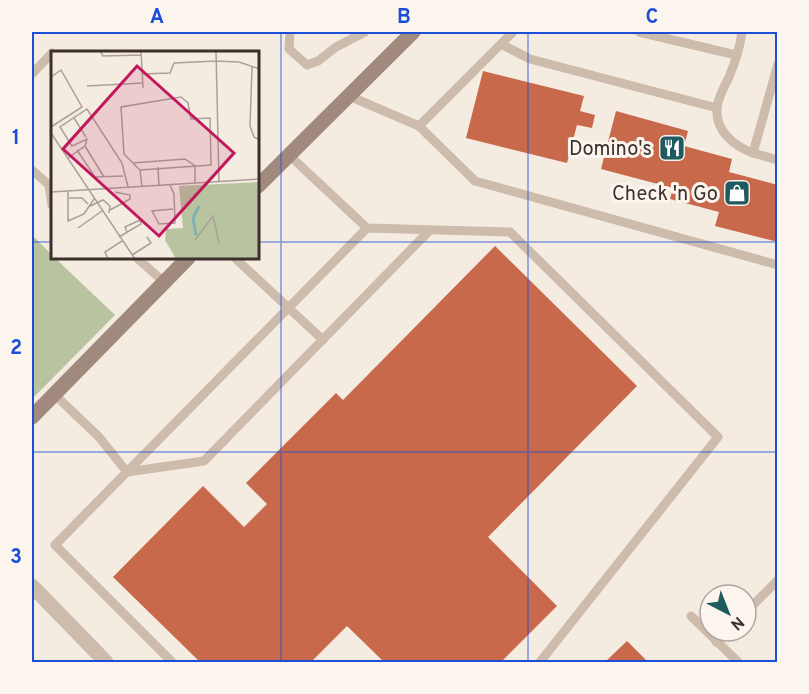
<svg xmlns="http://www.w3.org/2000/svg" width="809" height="694" viewBox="0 0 809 694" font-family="Overpass,sans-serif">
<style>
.green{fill:#b8c4a0}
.building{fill:#c8694b}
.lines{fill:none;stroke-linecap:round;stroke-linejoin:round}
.lane{stroke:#cdbbac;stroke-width:9}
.street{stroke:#cdbbac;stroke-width:15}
.secondary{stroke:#a18a7d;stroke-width:15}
.grid{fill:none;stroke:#1d4ed8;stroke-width:1.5;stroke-opacity:0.55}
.labels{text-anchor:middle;stroke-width:6;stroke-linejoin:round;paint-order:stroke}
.poi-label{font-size:20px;fill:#3b302b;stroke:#fbf5ee;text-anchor:end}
.inset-river{fill:none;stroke:#7fb0b2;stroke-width:3}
.inset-road{fill:none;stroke:#aaa098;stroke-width:1.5}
.view{fill:#c2185b;fill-opacity:0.15;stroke:#c2185b;stroke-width:3}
.inset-edge{fill:none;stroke:#3b302b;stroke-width:3}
.neatline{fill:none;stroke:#1d4ed8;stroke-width:2}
.grid-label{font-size:20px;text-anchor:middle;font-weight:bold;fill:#1d4ed8}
</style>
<rect width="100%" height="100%" fill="#f4ebe1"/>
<!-- green -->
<path class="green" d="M 32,235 L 52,255 L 52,258 L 55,258 L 115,315 L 32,399 Z"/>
<!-- building -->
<g class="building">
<path d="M 483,71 L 584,96 L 580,111 L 595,115 L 592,128 L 577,125 L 567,163 L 466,138 Z"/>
<path d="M 616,111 L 688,131 L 684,146 L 732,159 L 729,172 L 778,185 L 778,242 L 715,226 L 719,212 L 670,199 L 673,188 L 601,169 Z"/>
<path d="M 495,246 L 637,386 L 488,537 L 557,606 L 501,662 L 384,662 L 347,626 L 311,662 L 200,662 L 113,577 L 203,486 L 244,527 L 267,504 L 246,483 L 336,393 L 343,400 Z"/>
<path d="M 627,641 L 648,662 L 605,662 Z"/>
</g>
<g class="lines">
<!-- lane -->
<g class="lane">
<path d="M 290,32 L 289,49 L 307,65 L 318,61 L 336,47 L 365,32"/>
<path d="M 639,32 L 736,55"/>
<path d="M 742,32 C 740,47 735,63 729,77 C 724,87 718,97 717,108 C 715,131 734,146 753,153 L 778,64"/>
<path d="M 501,44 L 530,59 L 717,108"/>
<path d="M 32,74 L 52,53"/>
<path d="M 349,96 L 419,126 L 475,181 L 778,265"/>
<path d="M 419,126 L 513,32"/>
<path d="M 753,153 L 778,160"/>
<path d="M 289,155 L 367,228 L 510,232 L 718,437 L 540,662"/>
<path d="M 32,170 L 49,185 L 52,205"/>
<path d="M 137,258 L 164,282"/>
<path d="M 235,258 L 323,340"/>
<path d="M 54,394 L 99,437 L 127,472 L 204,461 L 430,230"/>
<path d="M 746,612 L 778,580"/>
<path d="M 691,616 L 738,662"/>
<path d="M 716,642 L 727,631"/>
<path d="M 172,662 L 55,545 L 367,228"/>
</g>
<!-- street -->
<path class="street" d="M 32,586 L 106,662"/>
<!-- secondary -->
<g class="secondary">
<path d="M 258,186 L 413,32"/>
<path d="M 32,417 L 188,258"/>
</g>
</g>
<!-- grid -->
<path class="grid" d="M 281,32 L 281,662M 528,32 L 528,662M 32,242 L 52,242M 258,242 L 778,242M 32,452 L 778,452"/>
<!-- icons -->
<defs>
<symbol id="restaurant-square" viewBox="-11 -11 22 22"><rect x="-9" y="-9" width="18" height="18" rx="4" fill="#1f5a5e" stroke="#fbf5ee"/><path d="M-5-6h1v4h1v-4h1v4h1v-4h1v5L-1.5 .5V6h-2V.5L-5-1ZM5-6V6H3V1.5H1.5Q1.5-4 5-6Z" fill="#fff"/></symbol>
<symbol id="shop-square" viewBox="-11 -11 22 22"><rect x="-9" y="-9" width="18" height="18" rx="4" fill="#1f5a5e" stroke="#fbf5ee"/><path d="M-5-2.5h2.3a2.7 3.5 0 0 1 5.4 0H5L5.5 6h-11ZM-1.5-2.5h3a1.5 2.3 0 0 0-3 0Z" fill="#fff"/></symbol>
</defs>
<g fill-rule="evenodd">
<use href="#restaurant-square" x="657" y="133" width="30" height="30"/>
<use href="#shop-square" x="722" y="178" width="30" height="30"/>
</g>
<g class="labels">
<!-- poi labels -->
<g class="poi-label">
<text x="652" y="155">Domino's</text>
<text x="718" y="200">Check 'n Go</text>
</g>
</g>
<!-- overview -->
<g transform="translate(51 51)">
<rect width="208" height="208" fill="#f4ebe1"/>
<path d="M 208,131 L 208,208 L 125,208 L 114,189 L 115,178 L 132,177 L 128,135 Z" fill="#b8c4a0"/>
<path class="inset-river" d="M 145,184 L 142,167 L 148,155"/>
<path class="inset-road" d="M 49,0 L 52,5 L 90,4M 90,0 L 92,37M 165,0 L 168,131M 201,16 L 199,75 L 203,86 L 209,89M 91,23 L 119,22 L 123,12 L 165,10 L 188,11 L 209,18M 0,26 L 10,19 L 31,56 L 0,76M 36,35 L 92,32M 23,67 L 35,86M 0,82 L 84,208M 34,95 L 53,126M 26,99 L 44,126 L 72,125M 17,107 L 34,95 L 36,88 L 21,95 L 9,76 L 36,58 L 71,112 L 77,136M 82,112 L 134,108 L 144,115 L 144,132M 107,116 L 108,135M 89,119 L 160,114 L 159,67 L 140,68 L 137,52 L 130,46 L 70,56 L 73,103 L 89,119 L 91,136M 119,134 L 123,143 L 124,172 L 108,173 L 101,160 L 122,158M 17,140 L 17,170 L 33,163 L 43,148M 0,141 L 209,128M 18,147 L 31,147 L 37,153M 37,156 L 52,149 L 59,155 L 58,162M 59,159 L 79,148 L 79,144 L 64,141M 27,177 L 51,160M 68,186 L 90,173 L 89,169 L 74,176 L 76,181M 144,189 L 162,165 L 168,192M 81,204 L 100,192 L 96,186M 57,208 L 54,201 L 71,190"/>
<path class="view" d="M 86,15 L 183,102 L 108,185 L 12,98 Z"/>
<rect width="208" height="208" class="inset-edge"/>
</g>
<!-- border -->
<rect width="809" height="694" fill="none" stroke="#fbf5ee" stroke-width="66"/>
<!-- north arrow -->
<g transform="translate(728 613) rotate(138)"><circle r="28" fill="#fbf5ee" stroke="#aea6a0" stroke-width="1.5"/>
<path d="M0-4.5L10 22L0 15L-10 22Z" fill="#1f5a5e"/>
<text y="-9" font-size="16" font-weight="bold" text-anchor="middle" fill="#3b302b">N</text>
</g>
<rect x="33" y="33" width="743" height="628" class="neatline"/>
<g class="grid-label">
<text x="157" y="23">A</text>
<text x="404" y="23">B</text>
<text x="652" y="23">C</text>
<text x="16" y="144">1</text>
<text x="16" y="354">2</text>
<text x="16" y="563">3</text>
</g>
</svg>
